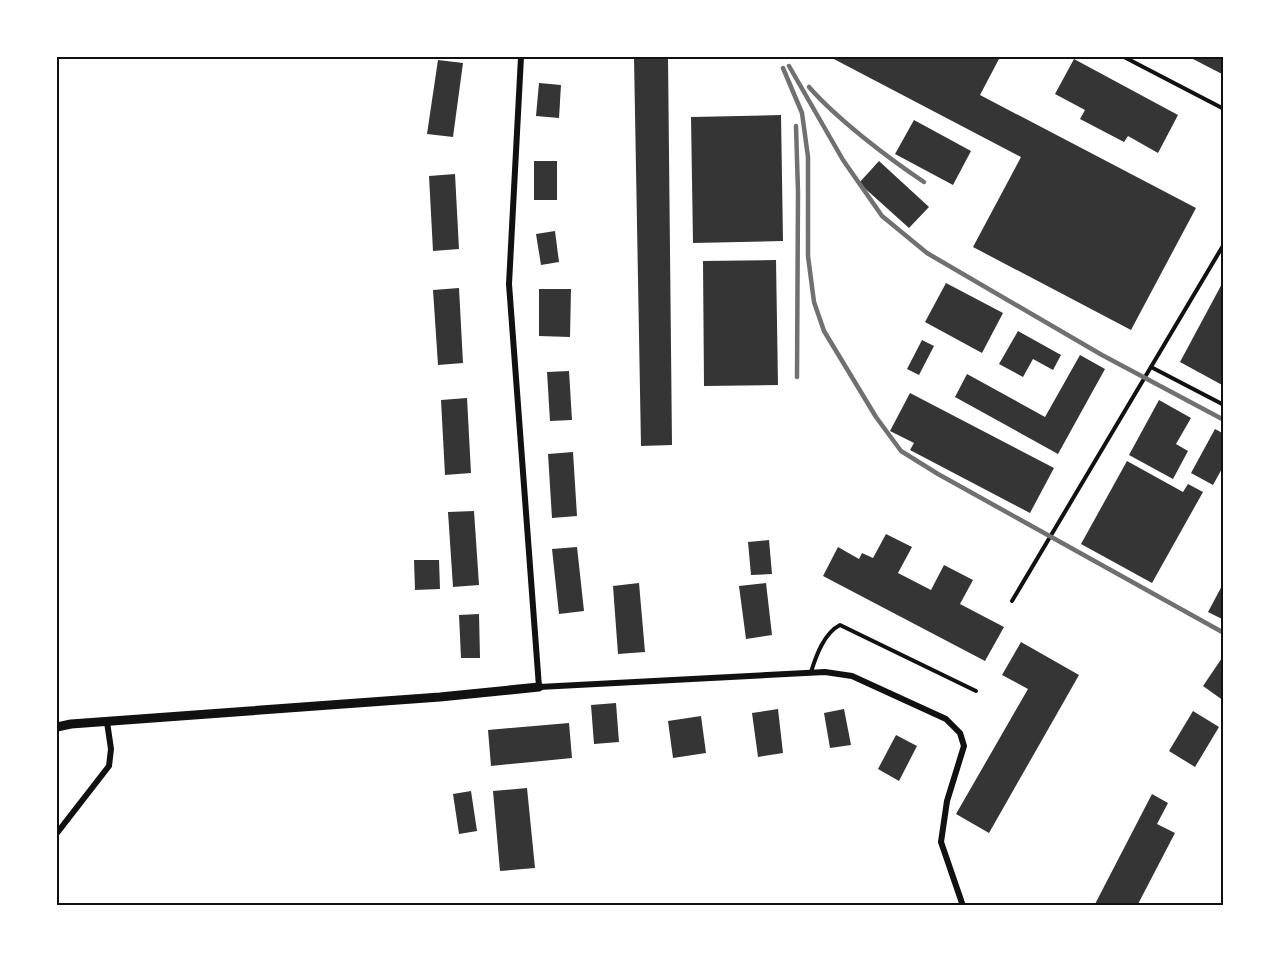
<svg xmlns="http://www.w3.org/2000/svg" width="1281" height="963" viewBox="0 0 1281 963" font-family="'IBM Plex Sans',sans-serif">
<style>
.building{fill:#353535}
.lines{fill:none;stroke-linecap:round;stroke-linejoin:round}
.service{stroke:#111;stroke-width:4}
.minor{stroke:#111;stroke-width:6}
.tertiary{stroke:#111;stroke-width:9}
.rail{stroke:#707070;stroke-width:4.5}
.neatline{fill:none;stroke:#111;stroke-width:2}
</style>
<rect width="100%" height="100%" fill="#fff"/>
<!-- building -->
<g class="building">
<path d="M 634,57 L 668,57 L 672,445 L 641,446 Z"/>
<path d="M 830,57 L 1000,57 L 980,95 L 1196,208 L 1131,330 L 973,247 L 1021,157 Z"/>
<path d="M 1189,57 L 1224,57 L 1224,75 Z"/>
<path d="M 1074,59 L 1178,115 L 1158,153 L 1128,136 L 1124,142 L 1080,119 L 1085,110 L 1055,94 Z"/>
<path d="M 438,60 L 463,63 L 453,137 L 427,134 Z"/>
<path d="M 539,83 L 561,85 L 559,118 L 536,116 Z"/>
<path d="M 781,115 L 783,241 L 693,243 L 691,117 Z"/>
<path d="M 914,120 L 971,151 L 953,185 L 895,154 Z"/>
<rect x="534" y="161" width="23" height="39"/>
<path d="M 879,161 L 929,207 L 909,228 L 859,183 Z"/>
<path d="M 455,174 L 459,249 L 433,251 L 429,176 Z"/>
<path d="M 555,231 L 559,262 L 541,265 L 536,234 Z"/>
<path d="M 776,260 L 778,385 L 704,386 L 703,261 Z"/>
<path d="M 1224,280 L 1224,386 L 1180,362 Z"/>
<path d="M 946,283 L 1003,313 L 982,353 L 925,322 Z"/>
<path d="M 459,288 L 463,363 L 438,365 L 433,290 Z"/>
<path d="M 539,289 L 571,289 L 570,337 L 539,336 Z"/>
<path d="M 1018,331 L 1061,355 L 1053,370 L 1033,359 L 1023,377 L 999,364 Z"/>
<path d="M 922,340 L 934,346 L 919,375 L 907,369 Z"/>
<path d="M 1080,355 L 1105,369 L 1058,454 L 955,397 L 967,374 L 1045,417 Z"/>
<path d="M 569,371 L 572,420 L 550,421 L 547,372 Z"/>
<path d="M 910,393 L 1054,468 L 1030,513 L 910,450 L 914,443 L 890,431 Z"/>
<path d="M 467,398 L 471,473 L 445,475 L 441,400 Z"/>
<path d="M 1159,400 L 1191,418 L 1176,444 L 1188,451 L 1173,479 L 1129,455 Z"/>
<path d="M 1215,429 L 1224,434 L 1224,465 L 1213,485 L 1191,473 Z"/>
<path d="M 573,452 L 577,516 L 552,518 L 548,454 Z"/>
<path d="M 1127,461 L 1183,492 L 1188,484 L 1203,492 L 1152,583 L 1081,544 Z"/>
<path d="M 474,511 L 479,585 L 453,587 L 448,512 Z"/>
<path d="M 886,534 L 912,547 L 898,573 L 931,590 L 944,565 L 973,580 L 960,604 L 1004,627 L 985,661 L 823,576 L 838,547 L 859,559 L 862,553 L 873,558 Z"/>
<path d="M 769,540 L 772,574 L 751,575 L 748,542 Z"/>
<path d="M 577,547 L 584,611 L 559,614 L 552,549 Z"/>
<path d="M 414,560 L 439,560 L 440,589 L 415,590 Z"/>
<path d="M 1224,582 L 1224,620 L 1208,612 Z"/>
<path d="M 639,583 L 645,652 L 618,654 L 613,586 Z"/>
<path d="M 766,583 L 772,635 L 746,639 L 739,586 Z"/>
<path d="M 479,614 L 480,658 L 461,658 L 459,615 Z"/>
<path d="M 1021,642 L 1079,675 L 989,833 L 956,814 L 1028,689 L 1002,675 Z"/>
<path d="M 1224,655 L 1224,701 L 1203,686 Z"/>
<path d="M 616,703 L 619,742 L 594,744 L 591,705 Z"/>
<path d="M 778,709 L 783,753 L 758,757 L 752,713 Z"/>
<path d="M 844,709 L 851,745 L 830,748 L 824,713 Z"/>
<path d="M 1193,711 L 1219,727 L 1195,767 L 1169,751 Z"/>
<path d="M 701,716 L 706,753 L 673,758 L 668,721 Z"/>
<path d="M 569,723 L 572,758 L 491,766 L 488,730 Z"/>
<path d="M 896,735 L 917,746 L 899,781 L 878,769 Z"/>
<path d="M 527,788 L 535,868 L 500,871 L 493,791 Z"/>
<path d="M 471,791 L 477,831 L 459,834 L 453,794 Z"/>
<path d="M 1152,794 L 1168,803 L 1157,824 L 1175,833 L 1137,906 L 1094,906 Z"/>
</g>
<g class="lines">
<!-- service -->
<g class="service">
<path d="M 1124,57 L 1224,109"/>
<path d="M 1151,367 L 1224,405"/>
<path d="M 1012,601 L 1224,244"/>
<path d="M 811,672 C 816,656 824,633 840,625 L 976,691"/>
</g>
<!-- minor -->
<g class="minor">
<path d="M 521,57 L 509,284 L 539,687 L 825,672 L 852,676 L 946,719 L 960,733 L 964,746 L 947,801 L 941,842 L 963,906"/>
<path d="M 57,833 L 109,766 L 111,749 L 107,722"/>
</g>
<!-- tertiary -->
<path class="tertiary" d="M 57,727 L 71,724 L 440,697 L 539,687"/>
<!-- rail -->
<g class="rail">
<path d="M 789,66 L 843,160 L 882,216 L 927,253 L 1102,355 L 1224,420"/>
<path d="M 783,68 L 802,113 L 808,157 L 808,256 L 814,302 L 824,331 L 876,417 L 901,451 L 938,474 L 1224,633"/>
<path d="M 809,87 C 837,119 888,158 924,182"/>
<path d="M 796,126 L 798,192 L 797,377"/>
</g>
</g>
<!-- border -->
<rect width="1281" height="963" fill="none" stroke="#ffffff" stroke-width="117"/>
<rect x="58" y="58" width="1164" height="846" class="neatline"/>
</svg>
